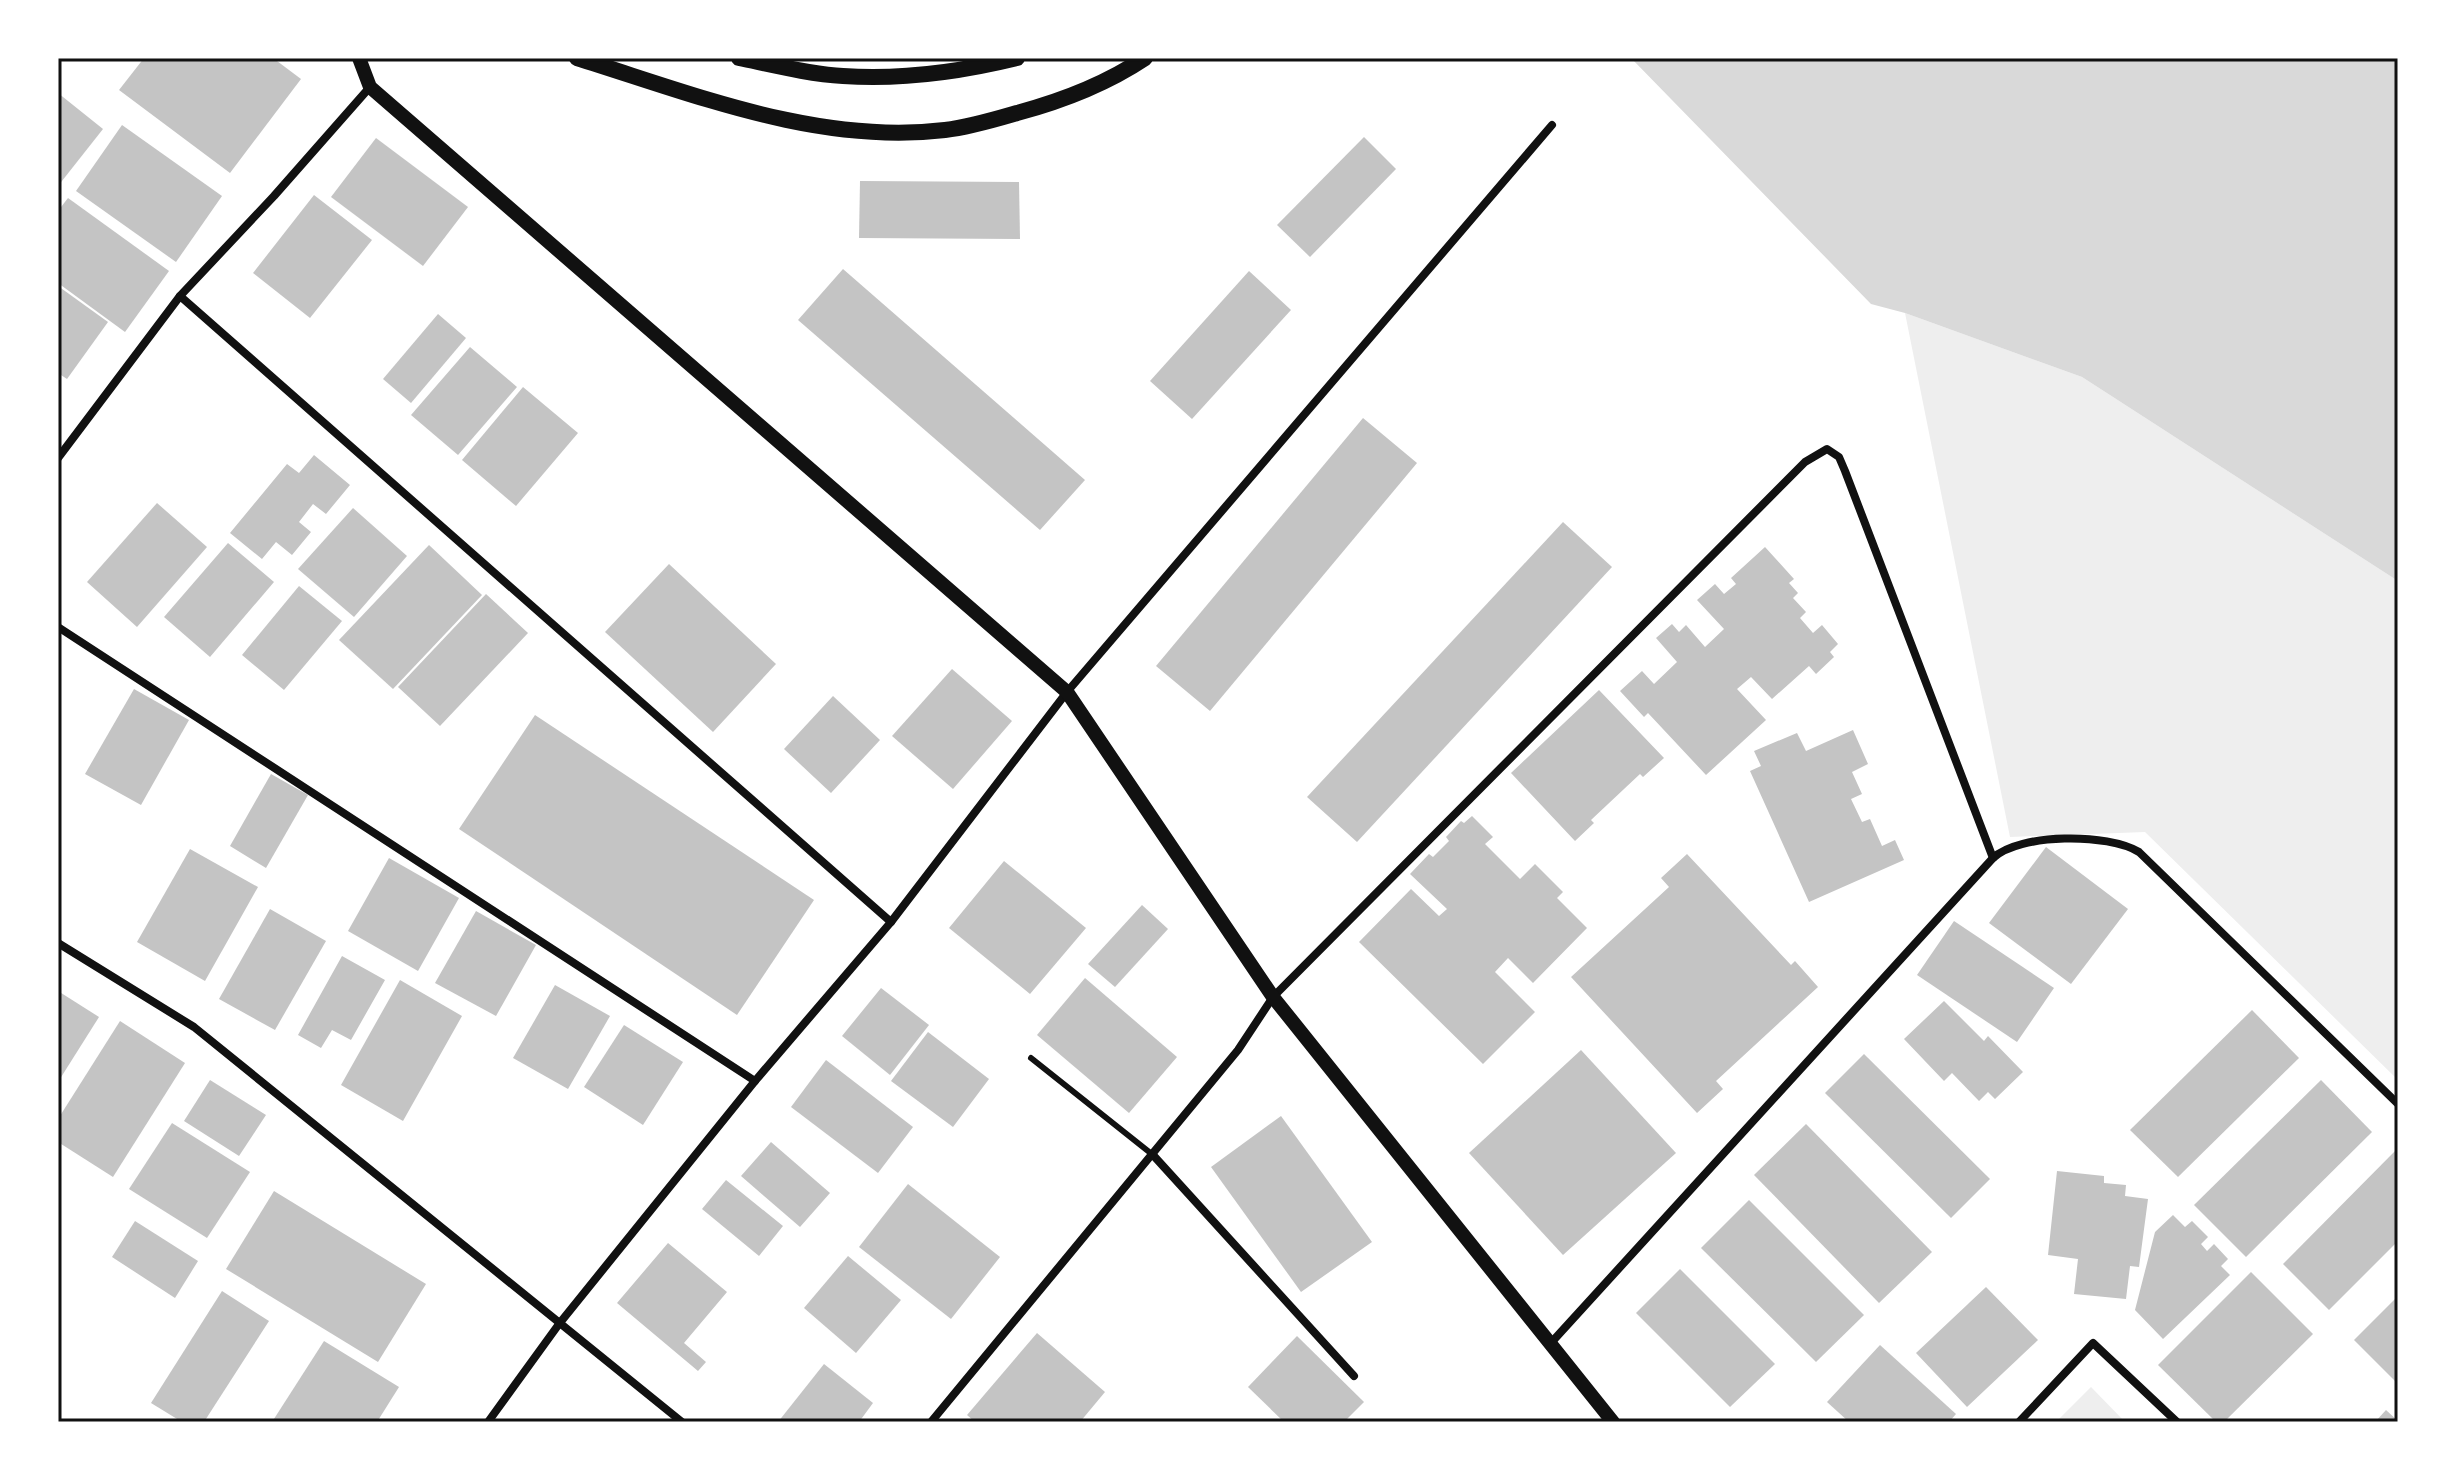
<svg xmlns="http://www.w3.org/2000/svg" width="2456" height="1480" viewBox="0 0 2456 1480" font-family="Karla,sans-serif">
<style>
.green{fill:#eee}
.water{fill:#d9d9d9}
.building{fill:#c4c4c4}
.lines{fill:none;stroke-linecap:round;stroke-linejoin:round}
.service{stroke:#111;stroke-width:6}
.minor{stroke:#111;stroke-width:8}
.tertiary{stroke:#111;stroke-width:14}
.secondary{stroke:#111;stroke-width:16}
.neatline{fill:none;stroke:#111;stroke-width:3}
</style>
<rect width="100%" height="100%" fill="#fff"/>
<!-- green -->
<g class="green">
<path d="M 1905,313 L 2082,377 L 2398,581 L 2398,1080 L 2145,832 L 2010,837 Z"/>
<path d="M 2091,1387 L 2125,1422 L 2056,1422 Z"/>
</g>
<!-- water -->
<path class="water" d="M 1631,58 L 2398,58 L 2398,581 L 2082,377 L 1905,313 L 1871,304 Z"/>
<!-- building -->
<g class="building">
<path d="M 144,58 L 273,58 L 301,79 L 230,173 L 119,90 Z"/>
<path d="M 58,93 L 103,129 L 58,186 Z"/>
<path d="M 122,125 L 222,196 L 176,262 L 76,191 Z"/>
<path d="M 1364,137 L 1396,169 L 1310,257 L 1277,225 Z"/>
<path d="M 376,138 L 468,207 L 423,266 L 331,197 Z"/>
<path d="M 860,181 L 1019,182 L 1020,239 L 859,238 Z"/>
<path d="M 314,195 L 372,240 L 310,318 L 253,273 Z"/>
<path d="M 68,198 L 169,271 L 125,332 L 58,283 L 58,211 Z"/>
<path d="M 843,269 L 1085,480 L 1040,530 L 798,320 Z"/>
<path d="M 1249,271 L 1291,310 L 1192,419 L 1150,381 Z"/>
<path d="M 58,286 L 108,322 L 67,379 L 58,373 Z"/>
<path d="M 438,314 L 466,338 L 411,403 L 383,379 Z"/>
<path d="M 470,347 L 517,387 L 458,455 L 411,415 Z"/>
<path d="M 523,387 L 578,433 L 516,506 L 462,460 Z"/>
<path d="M 1363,418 L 1417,463 L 1210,711 L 1156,666 Z"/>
<path d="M 314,455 L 350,485 L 326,514 L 313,504 L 299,522 L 311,532 L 292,555 L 276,542 L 262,559 L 230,533 L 287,464 L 299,473 Z"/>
<path d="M 157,503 L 207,547 L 137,627 L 87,582 Z"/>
<path d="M 353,508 L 407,556 L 354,617 L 298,569 Z"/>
<path d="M 1563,522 L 1612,567 L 1357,842 L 1307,797 Z"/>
<path d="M 228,543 L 274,582 L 210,657 L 164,617 Z"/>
<path d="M 429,545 L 482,595 L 393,689 L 339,640 Z"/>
<path d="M 1765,547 L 1794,579 L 1789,583 L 1798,593 L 1793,598 L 1806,612 L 1800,618 L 1813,633 L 1822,625 L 1838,644 L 1830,652 L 1834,657 L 1816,674 L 1809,666 L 1772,699 L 1751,677 L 1737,689 L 1766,720 L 1706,775 L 1648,713 L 1644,717 L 1620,691 L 1642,671 L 1654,684 L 1677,662 L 1656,638 L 1672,624 L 1679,632 L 1686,625 L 1705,647 L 1724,629 L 1697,600 L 1715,584 L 1724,594 L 1736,584 L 1731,578 Z"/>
<path d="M 669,564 L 776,664 L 713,732 L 605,632 Z"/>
<path d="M 299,586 L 342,621 L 284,690 L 242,655 Z"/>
<path d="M 486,594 L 528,633 L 440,726 L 398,687 Z"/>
<path d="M 952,669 L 1012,721 L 953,789 L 892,736 Z"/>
<path d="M 134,689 L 189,720 L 141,805 L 85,774 Z"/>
<path d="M 1599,690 L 1664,758 L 1643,777 L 1640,774 L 1591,820 L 1594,823 L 1575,841 L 1511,773 Z"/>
<path d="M 833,696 L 880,740 L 831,793 L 784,749 Z"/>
<path d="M 535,715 L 814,900 L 737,1015 L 459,829 Z"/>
<path d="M 1853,730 L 1868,764 L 1852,772 L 1862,794 L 1851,799 L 1862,822 L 1870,819 L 1882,846 L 1895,840 L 1904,860 L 1809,902 L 1750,771 L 1761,766 L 1754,751 L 1797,733 L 1806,751 Z"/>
<path d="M 271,774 L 308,795 L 266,868 L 230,846 Z"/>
<path d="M 1472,816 L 1493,837 L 1485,844 L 1520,879 L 1535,864 L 1563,892 L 1557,898 L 1587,928 L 1533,983 L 1508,958 L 1495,972 L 1535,1012 L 1483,1064 L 1359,942 L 1411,889 L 1439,916 L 1447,909 L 1410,874 L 1429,854 L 1433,857 L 1449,841 L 1446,837 L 1461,821 L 1464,823 Z"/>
<path d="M 2046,847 L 2128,909 L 2071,984 L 1989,923 Z"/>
<path d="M 190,849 L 258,887 L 205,981 L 137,942 Z"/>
<path d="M 1687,854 L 1791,965 L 1795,961 L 1818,987 L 1716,1081 L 1723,1089 L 1697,1113 L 1571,977 L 1669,887 L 1661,878 Z"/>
<path d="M 389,858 L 459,898 L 418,971 L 348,931 Z"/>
<path d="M 1004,861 L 1086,928 L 1030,994 L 949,928 Z"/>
<path d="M 1142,905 L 1168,929 L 1115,987 L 1088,964 Z"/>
<path d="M 270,909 L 326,941 L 275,1030 L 219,999 Z"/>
<path d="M 476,911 L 536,945 L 496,1016 L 435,983 Z"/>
<path d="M 1954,921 L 2054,988 L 2017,1042 L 1917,975 Z"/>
<path d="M 342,956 L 385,980 L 351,1040 L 332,1030 L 321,1048 L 298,1035 Z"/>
<path d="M 1085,978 L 1177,1057 L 1129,1113 L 1037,1035 Z"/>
<path d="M 400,980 L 462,1016 L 403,1121 L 341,1085 Z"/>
<path d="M 555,985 L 610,1016 L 568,1089 L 513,1058 Z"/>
<path d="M 881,988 L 929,1025 L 890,1075 L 842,1036 Z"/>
<path d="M 58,991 L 99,1017 L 58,1082 Z"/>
<path d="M 1944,1001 L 1984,1041 L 1988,1036 L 2023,1072 L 1995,1099 L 1988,1092 L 1979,1101 L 1952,1073 L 1944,1081 L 1904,1039 Z"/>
<path d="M 2252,1010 L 2299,1058 L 2178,1177 L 2130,1130 Z"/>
<path d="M 120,1021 L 185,1063 L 113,1177 L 58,1142 L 58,1119 Z"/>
<path d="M 624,1025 L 683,1062 L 643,1125 L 584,1087 Z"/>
<path d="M 928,1032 L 989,1079 L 953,1127 L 891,1081 Z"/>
<path d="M 1581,1050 L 1676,1153 L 1563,1255 L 1469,1153 Z"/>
<path d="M 1864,1054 L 1990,1179 L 1951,1218 L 1825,1093 Z"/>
<path d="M 826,1060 L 913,1127 L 878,1173 L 791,1107 Z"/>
<path d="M 210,1080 L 266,1115 L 239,1156 L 184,1121 Z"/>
<path d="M 2321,1080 L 2372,1132 L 2246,1257 L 2194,1205 Z"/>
<path d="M 1281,1116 L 1372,1242 L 1301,1292 L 1211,1167 Z"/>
<path d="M 172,1123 L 250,1172 L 207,1238 L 129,1189 Z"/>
<path d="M 1806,1124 L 1932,1252 L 1879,1303 L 1754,1175 Z"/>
<path d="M 771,1142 L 830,1193 L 800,1227 L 741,1176 Z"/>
<path d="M 2398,1148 L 2398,1241 L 2329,1310 L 2283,1264 Z"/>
<path d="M 2057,1171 L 2104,1176 L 2104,1183 L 2126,1185 L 2125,1196 L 2148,1199 L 2139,1267 L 2130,1266 L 2126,1299 L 2074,1294 L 2078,1259 L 2048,1255 Z"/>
<path d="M 726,1180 L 783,1226 L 759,1256 L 702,1209 Z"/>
<path d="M 908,1184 L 1000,1257 L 951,1319 L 859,1247 Z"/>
<path d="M 274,1191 L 426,1284 L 378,1362 L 226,1269 Z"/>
<path d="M 1749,1200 L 1864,1315 L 1816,1362 L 1701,1248 Z"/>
<path d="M 2173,1215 L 2185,1227 L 2192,1221 L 2208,1237 L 2201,1244 L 2207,1251 L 2214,1244 L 2228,1259 L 2221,1266 L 2230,1275 L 2163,1339 L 2135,1310 L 2155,1232 Z"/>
<path d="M 135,1221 L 198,1261 L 175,1298 L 112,1257 Z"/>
<path d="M 668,1243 L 727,1292 L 684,1343 L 706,1362 L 698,1371 L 617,1303 Z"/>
<path d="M 848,1256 L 901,1300 L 856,1353 L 804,1308 Z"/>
<path d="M 1680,1269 L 1775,1364 L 1730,1407 L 1636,1313 Z"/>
<path d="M 2251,1272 L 2313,1334 L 2224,1422 L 2216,1422 L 2158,1365 Z"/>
<path d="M 1986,1287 L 2038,1340 L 1967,1407 L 1916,1353 Z"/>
<path d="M 222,1291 L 269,1321 L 204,1422 L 182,1422 L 151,1403 Z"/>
<path d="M 2398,1296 L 2398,1384 L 2354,1340 Z"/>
<path d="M 1037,1333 L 1105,1392 L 1080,1422 L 975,1422 L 967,1415 Z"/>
<path d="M 1297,1336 L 1364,1402 L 1344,1422 L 1284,1422 L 1248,1387 Z"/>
<path d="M 324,1341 L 399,1387 L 377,1422 L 272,1422 Z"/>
<path d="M 1880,1345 L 1956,1414 L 1949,1422 L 1849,1422 L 1827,1402 Z"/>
<path d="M 824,1364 L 873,1403 L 859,1422 L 778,1422 Z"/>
<path d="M 2386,1410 L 2398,1421 L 2398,1422 L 2375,1422 Z"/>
</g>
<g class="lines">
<!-- service -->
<path class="service" d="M 1031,1058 L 1153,1155"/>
<!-- minor -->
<g class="minor">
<path d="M 180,296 L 891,922"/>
<path d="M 58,458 L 180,296 L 274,196 L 370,87"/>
<path d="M 58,627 L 755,1081"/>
<path d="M 58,943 L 194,1027 L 682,1422"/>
<path d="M 1153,1155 L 1354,1376"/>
<path d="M 1550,1344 L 1993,858 C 2020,833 2108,833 2139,852 L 2398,1104"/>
<path d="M 488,1422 L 559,1324 L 755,1081 L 891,922 L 1067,692 L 1552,125"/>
<path d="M 931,1422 L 1238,1050 L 1273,997 L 1805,462 L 1827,449 L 1839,457 L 1845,471 L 1993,858"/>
<path d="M 2019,1422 L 2093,1343 L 2177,1422"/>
</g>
<!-- tertiary -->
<path class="tertiary" d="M 359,58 L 370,87 L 1067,692 L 1273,997 L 1613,1422"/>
<!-- secondary -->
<g class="secondary">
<path d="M 577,58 C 696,95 819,145 945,130 C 970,127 993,120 1017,113 C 1062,101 1106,84 1145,58"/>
<path d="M 739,58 C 773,65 809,74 843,76 C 902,80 960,72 1017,58"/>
</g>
</g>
<!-- border -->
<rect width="2456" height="1480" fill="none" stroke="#ffffff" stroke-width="120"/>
<rect x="60" y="60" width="2336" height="1360" class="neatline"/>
</svg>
